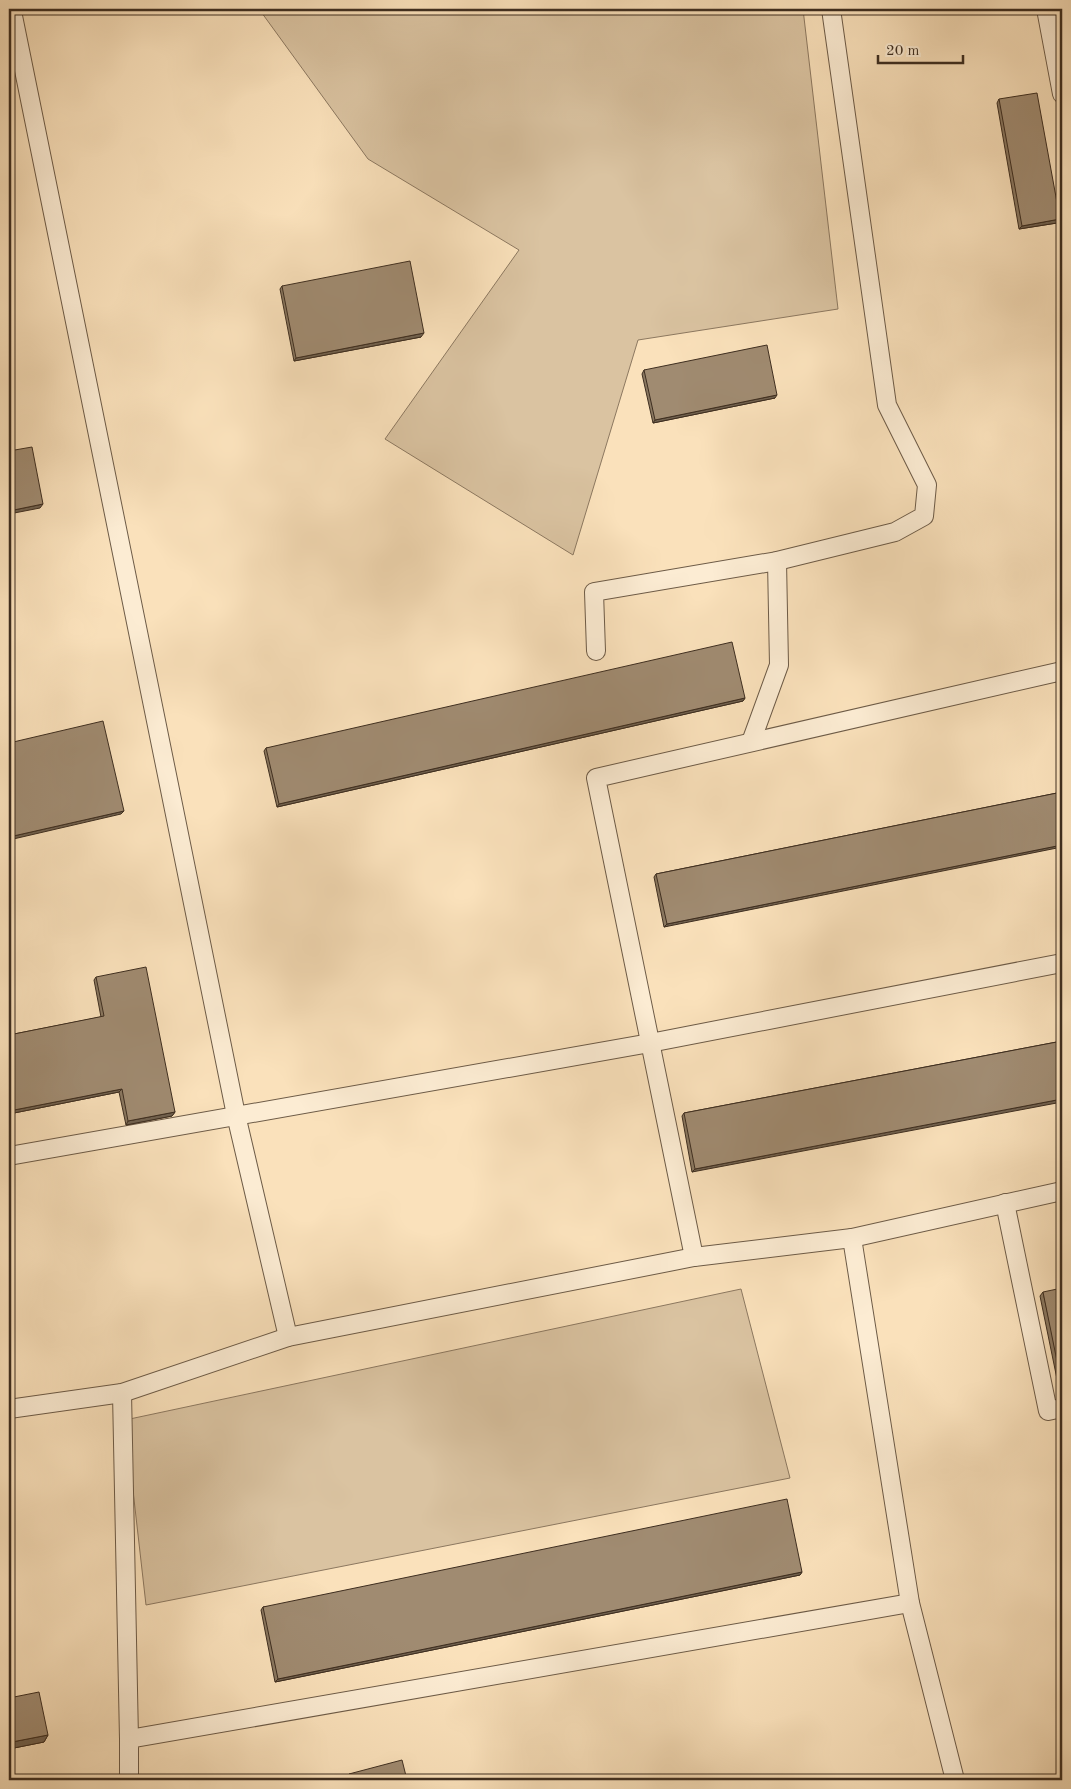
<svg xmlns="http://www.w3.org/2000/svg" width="1071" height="1789" viewBox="0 0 1071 1789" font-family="'Old Standard TT',serif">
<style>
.green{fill:#dac3a1;stroke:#8c7860}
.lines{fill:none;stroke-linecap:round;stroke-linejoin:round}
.lane-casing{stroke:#6d5b47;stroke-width:20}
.lane{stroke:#fcecd3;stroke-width:18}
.wall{fill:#8a7861;stroke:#3e2e20}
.shaded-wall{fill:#70614f;stroke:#3e2e20}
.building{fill:#a08b71;stroke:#3e2e20}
</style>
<rect width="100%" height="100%" fill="#fae1bb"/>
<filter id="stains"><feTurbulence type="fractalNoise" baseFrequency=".004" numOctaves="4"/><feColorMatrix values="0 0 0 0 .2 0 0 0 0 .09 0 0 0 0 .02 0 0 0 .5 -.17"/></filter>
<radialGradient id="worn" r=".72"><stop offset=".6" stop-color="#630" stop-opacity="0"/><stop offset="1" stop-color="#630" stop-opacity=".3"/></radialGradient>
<!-- green -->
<g class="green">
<path d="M 259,9 L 803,9 L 838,309 L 638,340 L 573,555 L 385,439 L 519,250 L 368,159 Z"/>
<path d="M 741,1289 L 790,1478 L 146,1605 L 125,1420 Z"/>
</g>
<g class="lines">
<defs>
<g id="lane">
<path d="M 1046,9 L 1062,94"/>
<path d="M 13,16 L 236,1115 L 288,1337"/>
<path d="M 596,651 L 594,592 L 777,561 L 895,532 L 924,516 L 927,485 L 887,405 L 831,9"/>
<path d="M 751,742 L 779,665 L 777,561"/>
<path d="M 9,1156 L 650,1043 L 1062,963"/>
<path d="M 1005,1203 L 1048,1411 L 1062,1408"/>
<path d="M 852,1238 L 910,1603 L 955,1780"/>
<path d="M 694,1257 L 596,778 L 1062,671"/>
<path d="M 122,1393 L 129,1739"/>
<path d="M 9,1409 L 122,1393 L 288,1337 L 694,1257 L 852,1238 L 1062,1191"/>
<path d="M 129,1780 L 129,1739 L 910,1603"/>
</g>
</defs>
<!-- lane casing -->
<use href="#lane" class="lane-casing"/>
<!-- lane -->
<use href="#lane" class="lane"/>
</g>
<!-- wall -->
<g class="wall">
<path d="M 999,99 L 1057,223 L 1019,229 L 997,103 Z"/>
<path d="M 282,286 L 421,337 L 294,361 L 280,289 Z"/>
<path d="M 644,370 L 775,398 L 653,423 L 642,374 Z"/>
<path d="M 745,698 L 743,701 L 277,807 L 264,751 L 266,748 Z"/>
<path d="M 1062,792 L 664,927 L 654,877 L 656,874 Z"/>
<path d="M 96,977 L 175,1112 L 172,1116 L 126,1125 L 119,1092 L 9,1114 L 9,1035 L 101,1017 L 94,980 Z"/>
<path d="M 1062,1041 L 692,1172 L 682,1116 L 684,1113 Z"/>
<path d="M 1043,1292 L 1062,1378 L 1057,1379 L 1040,1296 Z"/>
<path d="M 802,1572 L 800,1575 L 275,1682 L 261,1610 L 263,1607 Z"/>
<path d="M 9,1698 L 48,1735 L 44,1742 L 9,1749 Z"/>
<path d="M 349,1774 L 407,1780 L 345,1780 Z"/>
</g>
<!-- shaded-wall -->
<g class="shaded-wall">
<path d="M 1060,219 L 1057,223 L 1019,229 L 1022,226 Z"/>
<path d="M 424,333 L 421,337 L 294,361 L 296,358 Z"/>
<path d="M 777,395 L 775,398 L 653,423 L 655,420 Z"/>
<path d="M 43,504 L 40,508 L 9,514 L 9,511 Z"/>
<path d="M 745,698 L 743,701 L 277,807 L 279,804 Z"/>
<path d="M 124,811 L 121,814 L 9,840 L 9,837 Z"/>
<path d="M 1062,845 L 1062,847 L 664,927 L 667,924 Z"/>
<path d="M 122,1089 L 119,1092 L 9,1114 L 9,1111 Z"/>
<path d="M 1062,1099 L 1062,1102 L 692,1172 L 695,1169 Z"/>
<path d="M 175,1112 L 172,1116 L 126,1125 L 128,1121 Z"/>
<path d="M 1060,1376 L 1062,1376 L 1062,1378 L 1057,1379 Z"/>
<path d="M 802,1572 L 800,1575 L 275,1682 L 278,1679 Z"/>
<path d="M 48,1735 L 44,1742 L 9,1749 L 9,1747 L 12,1742 Z"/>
</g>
<!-- building -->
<g class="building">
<path d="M 1037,93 L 1060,219 L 1022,226 L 999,99 Z"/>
<path d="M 410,261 L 424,333 L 296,358 L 282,286 Z"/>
<path d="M 767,345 L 777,395 L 655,420 L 644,370 Z"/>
<path d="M 32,447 L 43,504 L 9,511 L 9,451 Z"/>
<path d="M 732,642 L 745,698 L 279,804 L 266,748 Z"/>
<path d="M 103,721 L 124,811 L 9,837 L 9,743 Z"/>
<path d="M 1062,792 L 1062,845 L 667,924 L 656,874 Z"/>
<path d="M 146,967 L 175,1112 L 128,1121 L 122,1089 L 9,1111 L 9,1035 L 104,1016 L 96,977 Z"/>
<path d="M 1062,1041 L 1062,1099 L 695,1169 L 684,1113 Z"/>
<path d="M 1062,1288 L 1062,1376 L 1060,1376 L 1043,1292 Z"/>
<path d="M 787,1499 L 802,1572 L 278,1679 L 263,1607 Z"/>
<path d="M 39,1692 L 48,1735 L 12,1742 L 9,1726 L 9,1698 Z"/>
<path d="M 402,1760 L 407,1780 L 350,1780 L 349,1774 Z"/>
</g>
<!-- margin -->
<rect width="1071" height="1789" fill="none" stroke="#fae1bb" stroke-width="30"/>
<rect x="10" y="10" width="1051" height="1769" fill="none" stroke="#3e2e20" stroke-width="2.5"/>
<rect x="15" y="15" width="1041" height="1759" fill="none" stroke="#3e2e20"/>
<!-- scale -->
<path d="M878 55v8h85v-8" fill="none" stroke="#3e2e20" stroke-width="2.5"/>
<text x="886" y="55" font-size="15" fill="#3e2e20" stroke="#fcecd3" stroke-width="4" paint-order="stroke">20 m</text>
<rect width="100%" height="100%" filter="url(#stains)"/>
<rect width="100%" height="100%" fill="url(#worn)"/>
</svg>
